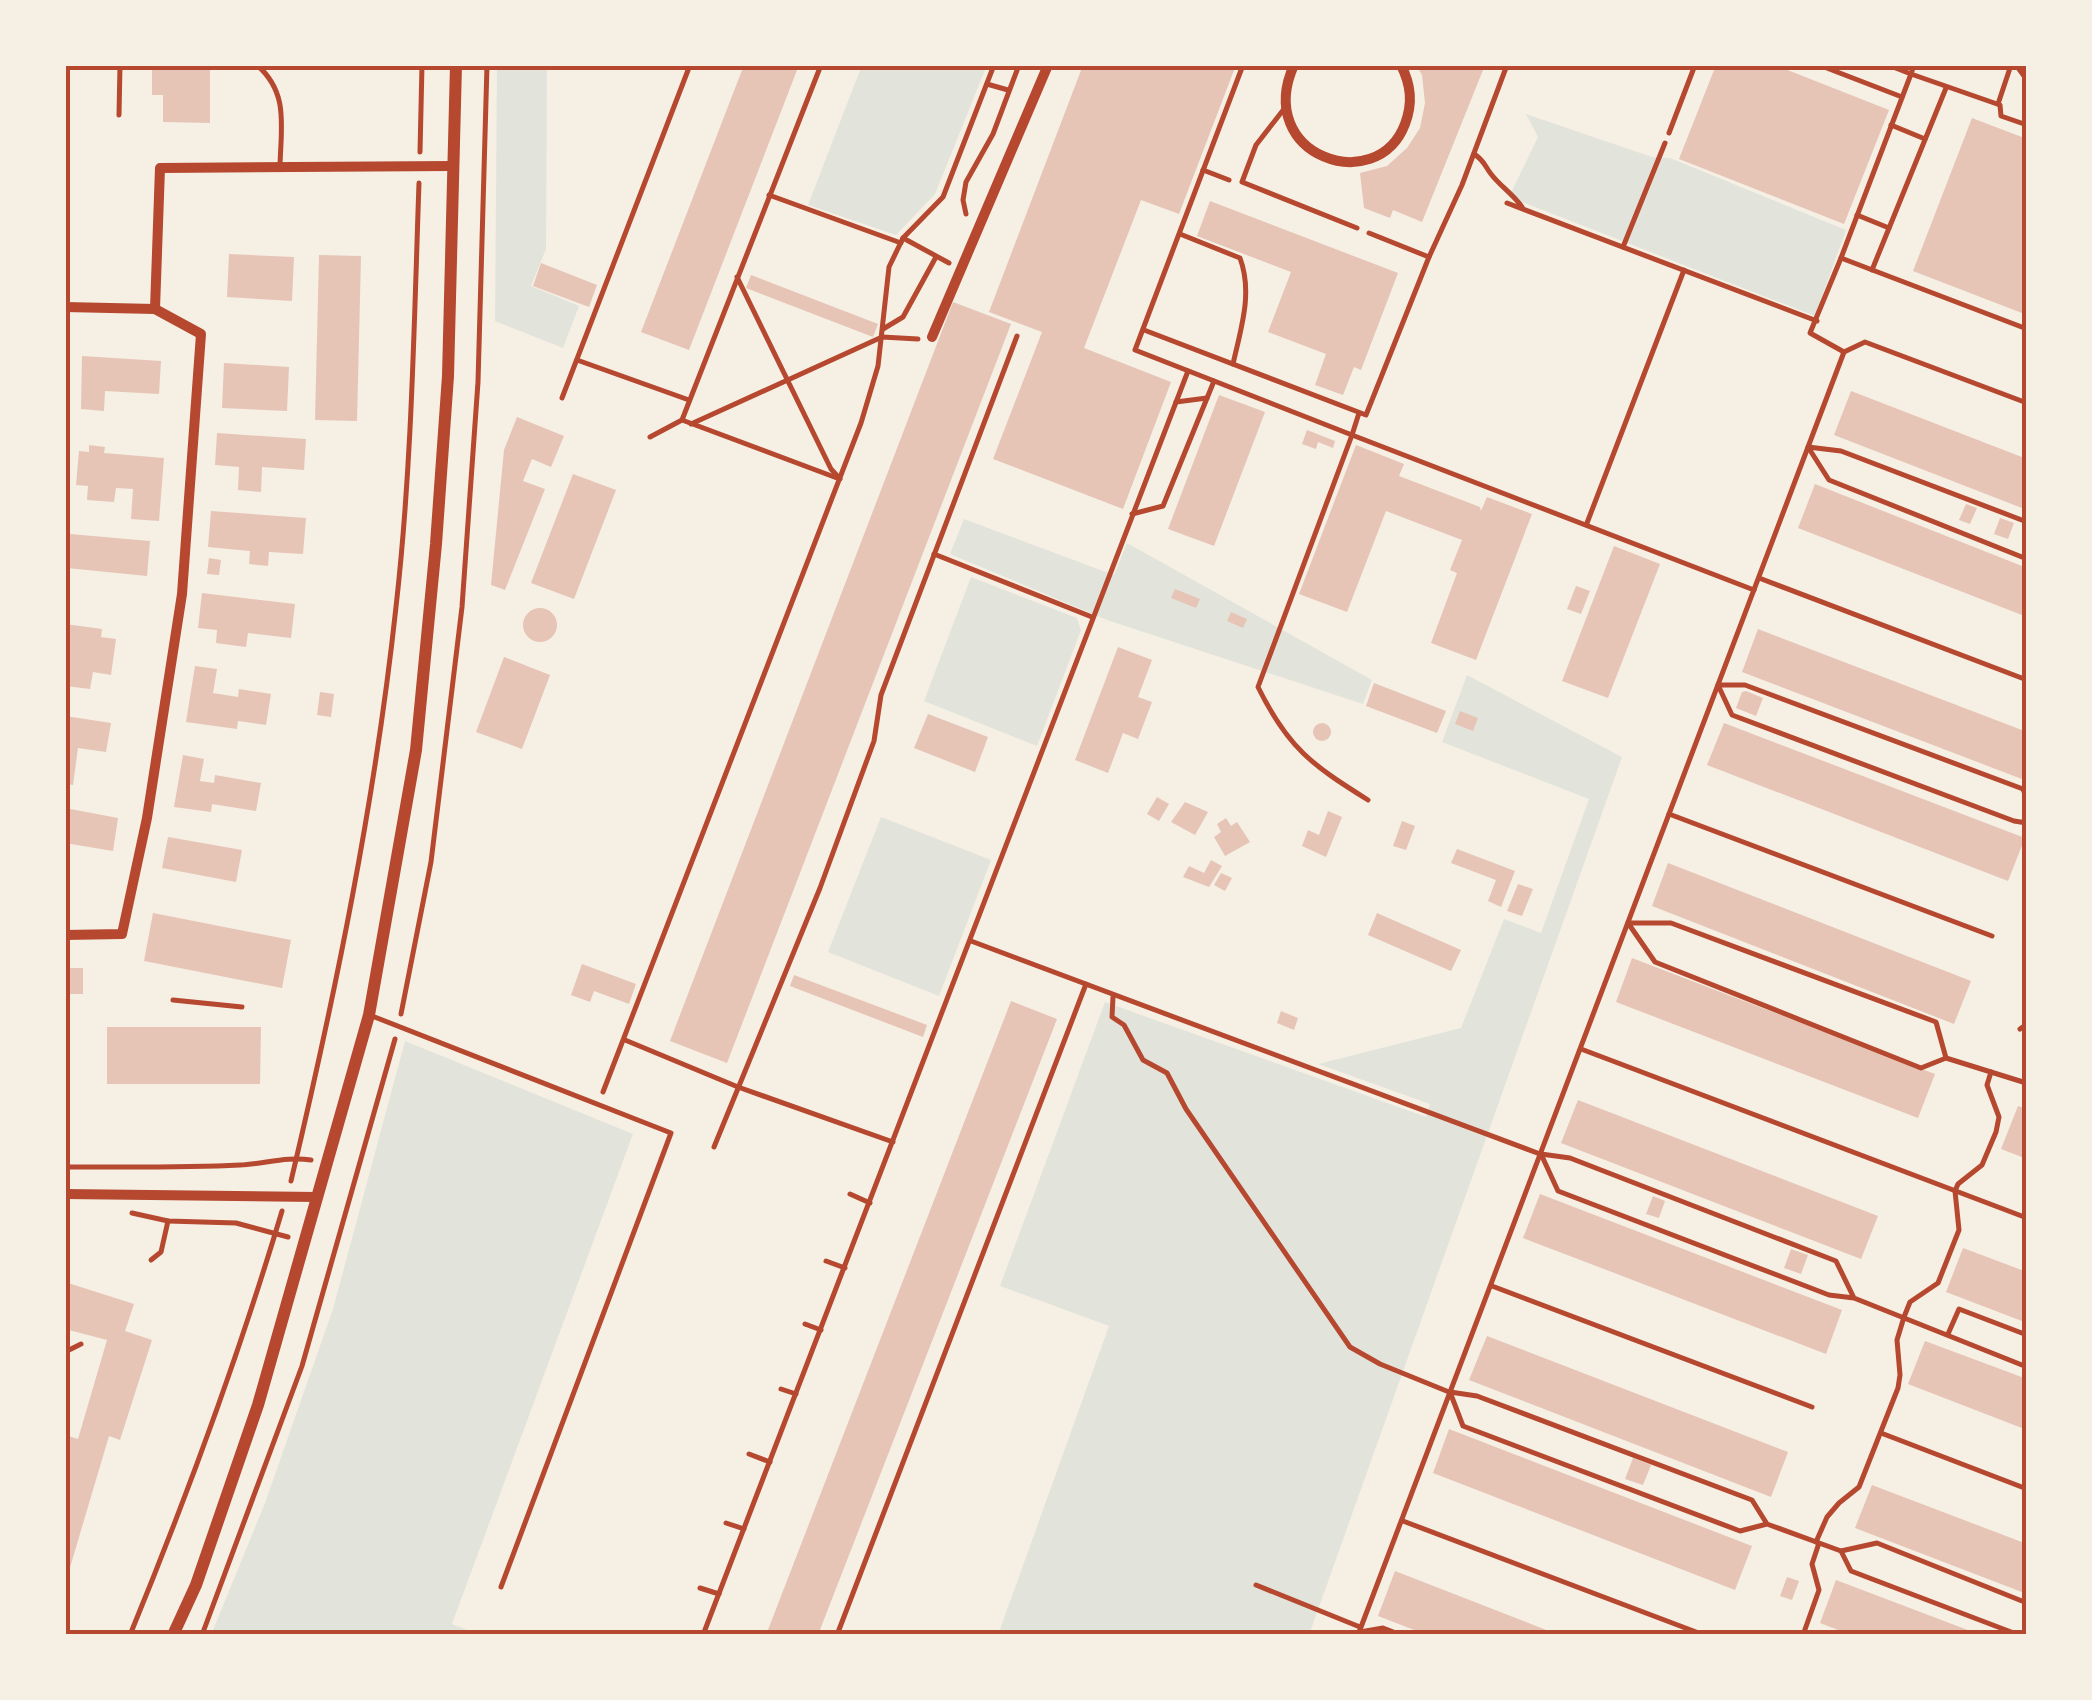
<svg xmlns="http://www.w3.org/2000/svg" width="2092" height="1700" viewBox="0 0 2092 1700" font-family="Lato,sans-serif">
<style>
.green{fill:#e2e4dc}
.building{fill:#e6c5b7}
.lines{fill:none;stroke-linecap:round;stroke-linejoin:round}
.path{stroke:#b5482f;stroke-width:5}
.service{stroke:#b5482f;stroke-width:5}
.minor{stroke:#b5482f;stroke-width:10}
.tertiary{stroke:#b5482f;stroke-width:12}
.neatline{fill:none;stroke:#b5482f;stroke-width:4}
</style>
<rect width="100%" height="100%" fill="#f6efe4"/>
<!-- green -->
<g class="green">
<path d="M 497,65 L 547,65 L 546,249 L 531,286 L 579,306 L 563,348 L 495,321 Z"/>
<path d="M 862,65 L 987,65 L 935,194 L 896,235 L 808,205 Z"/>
<path d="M 1526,114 L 1652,157 L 1670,158 L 1846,230 L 1815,316 L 1509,197 L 1538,137 Z"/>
<path d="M 964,519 L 1114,575 L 1127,543 L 1372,680 L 1363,704 L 1107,620 L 950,554 Z"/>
<path d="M 971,577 L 1077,618 L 1081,630 L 1037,746 L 924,701 Z"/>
<path d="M 1467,675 L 1622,757 L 1309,1635 L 998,1635 L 1109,1326 L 1000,1286 L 1105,1002 L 1426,1117 L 1430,1104 L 1318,1064 L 1461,1028 L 1504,919 L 1541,933 L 1589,799 L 1442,742 Z"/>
<path d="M 881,817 L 991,860 L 939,996 L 828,952 Z"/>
<path d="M 405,1041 L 633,1134 L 452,1624 L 480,1635 L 211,1635 L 265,1503 L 333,1309 Z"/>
</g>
<!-- building -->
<g class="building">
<path d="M 152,65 L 210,65 L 210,123 L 163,122 L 163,95 L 152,95 Z"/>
<path d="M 744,65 L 799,65 L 689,350 L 641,332 Z"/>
<path d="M 1083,65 L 1236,65 L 1179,214 L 1141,200 L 1084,348 L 1171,382 L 1123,509 L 993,459 L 1042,332 L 989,312 Z"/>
<path d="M 1416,65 L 1485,65 L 1422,222 L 1393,210 L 1390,218 L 1364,208 L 1360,173 L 1387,166 L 1407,148 L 1420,128 L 1425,103 L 1422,75 Z"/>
<path d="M 1716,65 L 1775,65 L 1889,110 L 1844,224 L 1679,159 Z"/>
<path d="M 1972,118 L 2027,139 L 2027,315 L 1913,271 Z"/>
<path d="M 1210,201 L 1398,273 L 1361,370 L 1354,367 L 1343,395 L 1315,385 L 1326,354 L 1268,332 L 1291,272 L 1197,236 Z"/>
<path d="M 229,254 L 294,257 L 292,301 L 227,297 Z"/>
<path d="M 319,255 L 361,256 L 357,421 L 315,420 Z"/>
<path d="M 541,263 L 597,285 L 589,307 L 533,286 Z"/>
<path d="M 751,275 L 878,324 L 873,337 L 746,288 Z"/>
<path d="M 953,302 L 1011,324 L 727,1063 L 670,1041 Z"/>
<path d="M 82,356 L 161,361 L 159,394 L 105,391 L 104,411 L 81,409 Z"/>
<path d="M 224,363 L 289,367 L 287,411 L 222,408 Z"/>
<path d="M 1851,391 L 2027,459 L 2027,510 L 1834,435 Z"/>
<path d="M 1219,395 L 1265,412 L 1214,546 L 1168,529 Z"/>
<path d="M 517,417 L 564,436 L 551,467 L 532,459 L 523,481 L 545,489 L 505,590 L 491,585 L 504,450 Z"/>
<path d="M 1307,430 L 1335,441 L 1333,448 L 1318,442 L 1316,449 L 1302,444 Z"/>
<path d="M 217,433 L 306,439 L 304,470 L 262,467 L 261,492 L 238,490 L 239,467 L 215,465 Z"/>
<path d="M 89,445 L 105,447 L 104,453 L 164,458 L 159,521 L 131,519 L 133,489 L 116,488 L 114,502 L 87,500 L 88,486 L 76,485 L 79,451 L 89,452 Z"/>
<path d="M 1356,445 L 1404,464 L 1399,476 L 1480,507 L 1481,511 L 1487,497 L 1532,514 L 1476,660 L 1431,643 L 1457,573 L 1450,570 L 1462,540 L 1386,511 L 1347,612 L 1299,594 Z"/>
<path d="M 573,474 L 616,490 L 574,599 L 531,583 Z"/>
<path d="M 1815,484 L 2027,568 L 2027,617 L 1798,528 Z"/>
<path d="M 1966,504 L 1977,508 L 1970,524 L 1959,520 Z"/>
<path d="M 211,511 L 306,518 L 303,554 L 269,552 L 268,566 L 249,564 L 250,551 L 208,547 Z"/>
<path d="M 2000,518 L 2014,523 L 2008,539 L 1994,534 Z"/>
<path d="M 70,534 L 150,541 L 147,576 L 67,568 Z"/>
<path d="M 1614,546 L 1660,564 L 1608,698 L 1562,681 Z"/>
<path d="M 209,558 L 221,560 L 219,575 L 207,574 Z"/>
<path d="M 1576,586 L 1590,591 L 1581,614 L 1567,609 Z"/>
<path d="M 1175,589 L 1200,599 L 1196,608 L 1171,598 Z"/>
<path d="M 202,593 L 295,604 L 291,638 L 248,633 L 246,647 L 216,643 L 217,630 L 198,628 Z"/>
<circle cx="540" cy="625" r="17"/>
<path d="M 1231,612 L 1247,619 L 1243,628 L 1227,621 Z"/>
<path d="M 65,624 L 102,629 L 101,637 L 116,639 L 111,675 L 93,672 L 90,689 L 65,686 Z"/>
<path d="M 1758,629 L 2027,732 L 2027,781 L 1742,672 Z"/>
<path d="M 1118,647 L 1152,660 L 1138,697 L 1152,702 L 1138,739 L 1123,733 L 1108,773 L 1075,760 Z"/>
<path d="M 504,657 L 550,675 L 522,749 L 476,732 Z"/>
<path d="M 195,666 L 217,669 L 213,693 L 238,697 L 239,689 L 271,694 L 266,725 L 238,721 L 237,729 L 186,722 Z"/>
<path d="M 1374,683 L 1446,711 L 1437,733 L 1366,706 Z"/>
<path d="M 1746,691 L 1763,698 L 1756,716 L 1736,708 L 1742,692 Z"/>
<path d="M 320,692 L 334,694 L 331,717 L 317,715 Z"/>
<path d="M 1460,711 L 1478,718 L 1473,731 L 1455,724 Z"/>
<path d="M 928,714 L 988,737 L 975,772 L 914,748 Z"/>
<path d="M 65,716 L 111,723 L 106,752 L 78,748 L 73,785 L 65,784 Z"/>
<circle cx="1322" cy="732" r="9"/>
<path d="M 1724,723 L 2025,838 L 2008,881 L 1707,765 Z"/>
<path d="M 183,755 L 204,759 L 200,781 L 214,783 L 215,775 L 261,783 L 256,811 L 212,804 L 211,812 L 174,807 Z"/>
<path d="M 1157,797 L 1169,804 L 1159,821 L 1147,814 Z"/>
<path d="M 1185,802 L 1208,812 L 1195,835 L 1171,822 Z"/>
<path d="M 65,808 L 118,818 L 113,851 L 65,843 Z"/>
<path d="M 1328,811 L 1342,817 L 1326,857 L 1302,846 L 1308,830 L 1319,835 Z"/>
<path d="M 1226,818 L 1231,826 L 1237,822 L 1250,842 L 1225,856 L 1214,837 L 1221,832 L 1217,824 Z"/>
<path d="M 1402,821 L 1415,826 L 1406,850 L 1393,846 Z"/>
<path d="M 168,837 L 242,850 L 236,882 L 162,868 Z"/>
<path d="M 1457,849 L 1515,871 L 1501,907 L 1488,901 L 1496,880 L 1451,863 Z"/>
<path d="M 1211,860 L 1222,866 L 1209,887 L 1183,877 L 1189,866 L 1204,873 Z"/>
<path d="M 1668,863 L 1971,981 L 1954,1024 L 1652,906 Z"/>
<path d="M 1221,873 L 1232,878 L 1225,891 L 1214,885 Z"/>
<path d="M 1518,884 L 1533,889 L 1522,916 L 1507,911 Z"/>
<path d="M 153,913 L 291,940 L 282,988 L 144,961 Z"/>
<path d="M 1377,913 L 1461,950 L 1451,971 L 1368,935 Z"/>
<path d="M 1632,958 L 1935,1074 L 1918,1118 L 1616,1002 Z"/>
<path d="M 582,964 L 636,984 L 629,1004 L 594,991 L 590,1002 L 571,995 Z"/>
<rect x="65" y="968" width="18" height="26"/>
<path d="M 794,975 L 927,1025 L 923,1037 L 790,986 Z"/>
<path d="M 1011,1001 L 1057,1019 L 818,1635 L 766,1635 Z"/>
<path d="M 1281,1011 L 1298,1018 L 1294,1030 L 1277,1023 Z"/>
<path d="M 107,1027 L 261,1027 L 260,1084 L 107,1084 Z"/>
<path d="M 1578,1100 L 1878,1216 L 1861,1259 L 1561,1143 Z"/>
<path d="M 2018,1106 L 2027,1109 L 2027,1159 L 2001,1149 Z"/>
<path d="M 1540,1194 L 1842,1310 L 1826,1354 L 1523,1238 Z"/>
<path d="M 1653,1196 L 1665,1201 L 1659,1218 L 1646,1214 Z"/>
<path d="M 1963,1248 L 2027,1272 L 2027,1323 L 1946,1292 Z"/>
<path d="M 1791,1249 L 1808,1255 L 1801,1274 L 1784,1268 Z"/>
<path d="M 65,1282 L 134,1304 L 125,1331 L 152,1340 L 120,1440 L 109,1436 L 66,1581 L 65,1435 L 78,1439 L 107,1340 L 65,1329 Z"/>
<path d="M 1487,1336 L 1788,1452 L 1771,1497 L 1469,1380 Z"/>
<path d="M 1925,1341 L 2027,1379 L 2027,1430 L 1908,1384 Z"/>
<path d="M 1449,1429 L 1752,1546 L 1735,1590 L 1433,1473 Z"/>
<path d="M 1633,1458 L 1651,1465 L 1643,1485 L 1625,1479 Z"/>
<path d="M 1872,1485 L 2027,1544 L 2027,1594 L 1855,1528 Z"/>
<path d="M 1395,1571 L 1559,1635 L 1427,1635 L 1378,1616 Z"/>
<path d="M 1787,1577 L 1799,1581 L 1792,1600 L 1780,1596 Z"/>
<path d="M 1836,1580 L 1981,1635 L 1851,1635 L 1820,1623 Z"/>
</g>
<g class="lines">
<!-- path -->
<g class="path">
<path d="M 1243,65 L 1135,350 L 1352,435 L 1258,687 C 1288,748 1312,765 1368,800"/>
<path d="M 1819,65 L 1902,97"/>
<path d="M 1888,65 L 1911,74 L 1841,258 L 2027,329"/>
<path d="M 1914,65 L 1911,74 L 2000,105 L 2001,116 L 2027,125"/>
<path d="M 2016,65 L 2027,80"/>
<path d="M 2023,65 L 2027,66"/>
<path d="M 987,84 L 1008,90"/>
<path d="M 1998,104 L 2011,65"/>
<path d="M 1891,125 L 1925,139"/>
<path d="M 420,152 L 422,65"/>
<path d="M 1474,154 C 1484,160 1484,165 1491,174 C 1500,186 1513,194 1522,207"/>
<path d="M 1203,170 L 1229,180"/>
<path d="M 769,195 L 901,243"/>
<path d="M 1507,203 L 1817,321"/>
<path d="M 966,214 L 963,200 L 966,182 L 993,134 L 1019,65"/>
<path d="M 1857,215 L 1889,228"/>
<path d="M 1180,234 L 1240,258 C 1253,293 1241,328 1233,364"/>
<path d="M 903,238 L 949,263"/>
<path d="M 1623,247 L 1665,143"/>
<path d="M 1429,257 L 1462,185 L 1507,65"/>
<path d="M 1841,258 L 1810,333 L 1844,352"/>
<path d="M 1872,270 L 1946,88"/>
<path d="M 737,277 L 831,469 L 840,479"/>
<path d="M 883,329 L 903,317 L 936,257"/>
<path d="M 1144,330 L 1366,415 L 1429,257 L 1369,233"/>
<path d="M 577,360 L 689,400"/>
<path d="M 562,398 L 690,65"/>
<path d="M 1176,402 L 1207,398"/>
<path d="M 1359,413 L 1352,435 L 1754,590"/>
<path d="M 682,420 L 821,65"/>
<path d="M 691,424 L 882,337 L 918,339"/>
<path d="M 650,437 L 682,420 L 837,478"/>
<path d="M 1132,514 L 1163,506 L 1214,381"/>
<path d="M 2027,522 L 1841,451 L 1808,447 L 1829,480 L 2027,559"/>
<path d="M 1587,523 L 1684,270"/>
<path d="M 934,554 L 1092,617"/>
<path d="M 1759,578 L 2027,680"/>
<path d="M 2027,799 L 2023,789 L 1745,685 L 1718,685 L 1732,715 L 2014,821 L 2027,823"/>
<path d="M 1669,814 L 1992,936"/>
<path d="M 971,941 L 1540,1154"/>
<path d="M 1113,997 L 1112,1017 L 1124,1025 L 1143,1060 L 1167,1073 L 1186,1109 L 1350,1347 L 1380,1364 L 1449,1392"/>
<path d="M 173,1000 L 242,1007"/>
<path d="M 401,1014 L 431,862 L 462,607 L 478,382 L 487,65"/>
<path d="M 2020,1029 L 2027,1024"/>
<path d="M 625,1040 L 738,1087 L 893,1142"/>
<path d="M 1581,1049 L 2027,1218"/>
<path d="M 1946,1058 L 1936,1022 L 1671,923 L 1628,923 L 1655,962 L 1921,1068 L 1946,1058 L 2023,1082 L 2027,1087"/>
<path d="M 603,1092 L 861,423 L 878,366 L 889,267 L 903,238 L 943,197 L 994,65"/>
<path d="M 714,1147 L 820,888 L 874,741 L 881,695 L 1017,336"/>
<path d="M 65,1167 C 123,1167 182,1168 240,1165 C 264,1164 287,1156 311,1160"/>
<path d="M 291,1181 C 336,991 375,801 396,607 C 412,466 414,324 419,183"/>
<path d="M 850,1194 L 870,1203"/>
<path d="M 132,1213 L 168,1221 L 236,1223 L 288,1237"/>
<path d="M 151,1260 L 161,1252 L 168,1221"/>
<path d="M 826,1261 L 845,1268"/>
<path d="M 1492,1286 L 1812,1407"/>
<path d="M 1854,1298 L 1836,1261 L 1570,1158 L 1541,1154 L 1558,1191 L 1829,1295 L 1854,1298 L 2027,1367"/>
<path d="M 805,1324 L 821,1330"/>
<path d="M 1948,1334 L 1959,1309 L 2027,1335"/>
<path d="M 65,1352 L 81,1344"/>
<path d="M 781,1389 L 796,1394"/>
<path d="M 1881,1433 L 2027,1489"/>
<path d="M 749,1454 L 770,1462"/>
<path d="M 1403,1521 L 1704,1635"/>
<path d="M 726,1523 L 744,1529"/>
<path d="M 1767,1524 L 1752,1500 L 1477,1396 L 1450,1392 L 1463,1426 L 1740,1531 L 1767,1524 L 1841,1551 L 1877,1543 L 2027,1603"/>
<path d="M 1816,1542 L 1827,1517 L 1839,1503 L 1859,1487 L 1898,1388 L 1900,1375 L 1897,1340 L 1904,1317 L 1910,1302 L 1938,1283 L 1959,1230 L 1955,1191 L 1958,1184 L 1982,1165 L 1996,1132 L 1999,1117 L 1987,1085 L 1991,1072"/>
<path d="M 1841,1551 L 1851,1571 L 2019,1635"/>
<path d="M 1256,1585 L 1360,1627"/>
<path d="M 700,1588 L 719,1594"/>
<path d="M 1360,1632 L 1383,1628 L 1401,1635"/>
<path d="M 130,1635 C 187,1496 239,1355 282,1211"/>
<path d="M 202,1635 L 302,1366 L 395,1039"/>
<path d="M 703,1635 L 1188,371"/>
<path d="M 837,1635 L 1086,984"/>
<path d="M 1358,1635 L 1844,352 L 1865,342 L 2027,403"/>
<path d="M 1803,1635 L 1819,1590 L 1812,1564 L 1819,1543"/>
</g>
<!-- service -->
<g class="service">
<path d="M 257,65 C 289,93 281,126 280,166"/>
<path d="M 1284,109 L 1256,145 L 1242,182 L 1357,228"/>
<path d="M 119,115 L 120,65"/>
<path d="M 1669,133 L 1695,65"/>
<path d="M 372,1016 L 671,1133 L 501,1587"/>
</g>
<!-- minor -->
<g class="minor">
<path d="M 1294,65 C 1253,156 1377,198 1405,124 C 1413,103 1411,85 1401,65"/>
<path d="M 65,307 L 155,309 L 201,334 L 182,594 L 147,818 L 122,934 L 65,935"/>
<path d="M 155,309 L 160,168 L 453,166"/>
<path d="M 932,337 L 1048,65"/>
<path d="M 65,1194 L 317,1197"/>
</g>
<!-- tertiary -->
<path class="tertiary" d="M 173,1635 L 196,1585 L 258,1405 L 369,1015 L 416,750 L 436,544 L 448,376 L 456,65"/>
</g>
<!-- border -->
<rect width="2092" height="1700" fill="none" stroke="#f6efe4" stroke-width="135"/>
<rect x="68" y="68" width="1956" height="1564" class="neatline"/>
</svg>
